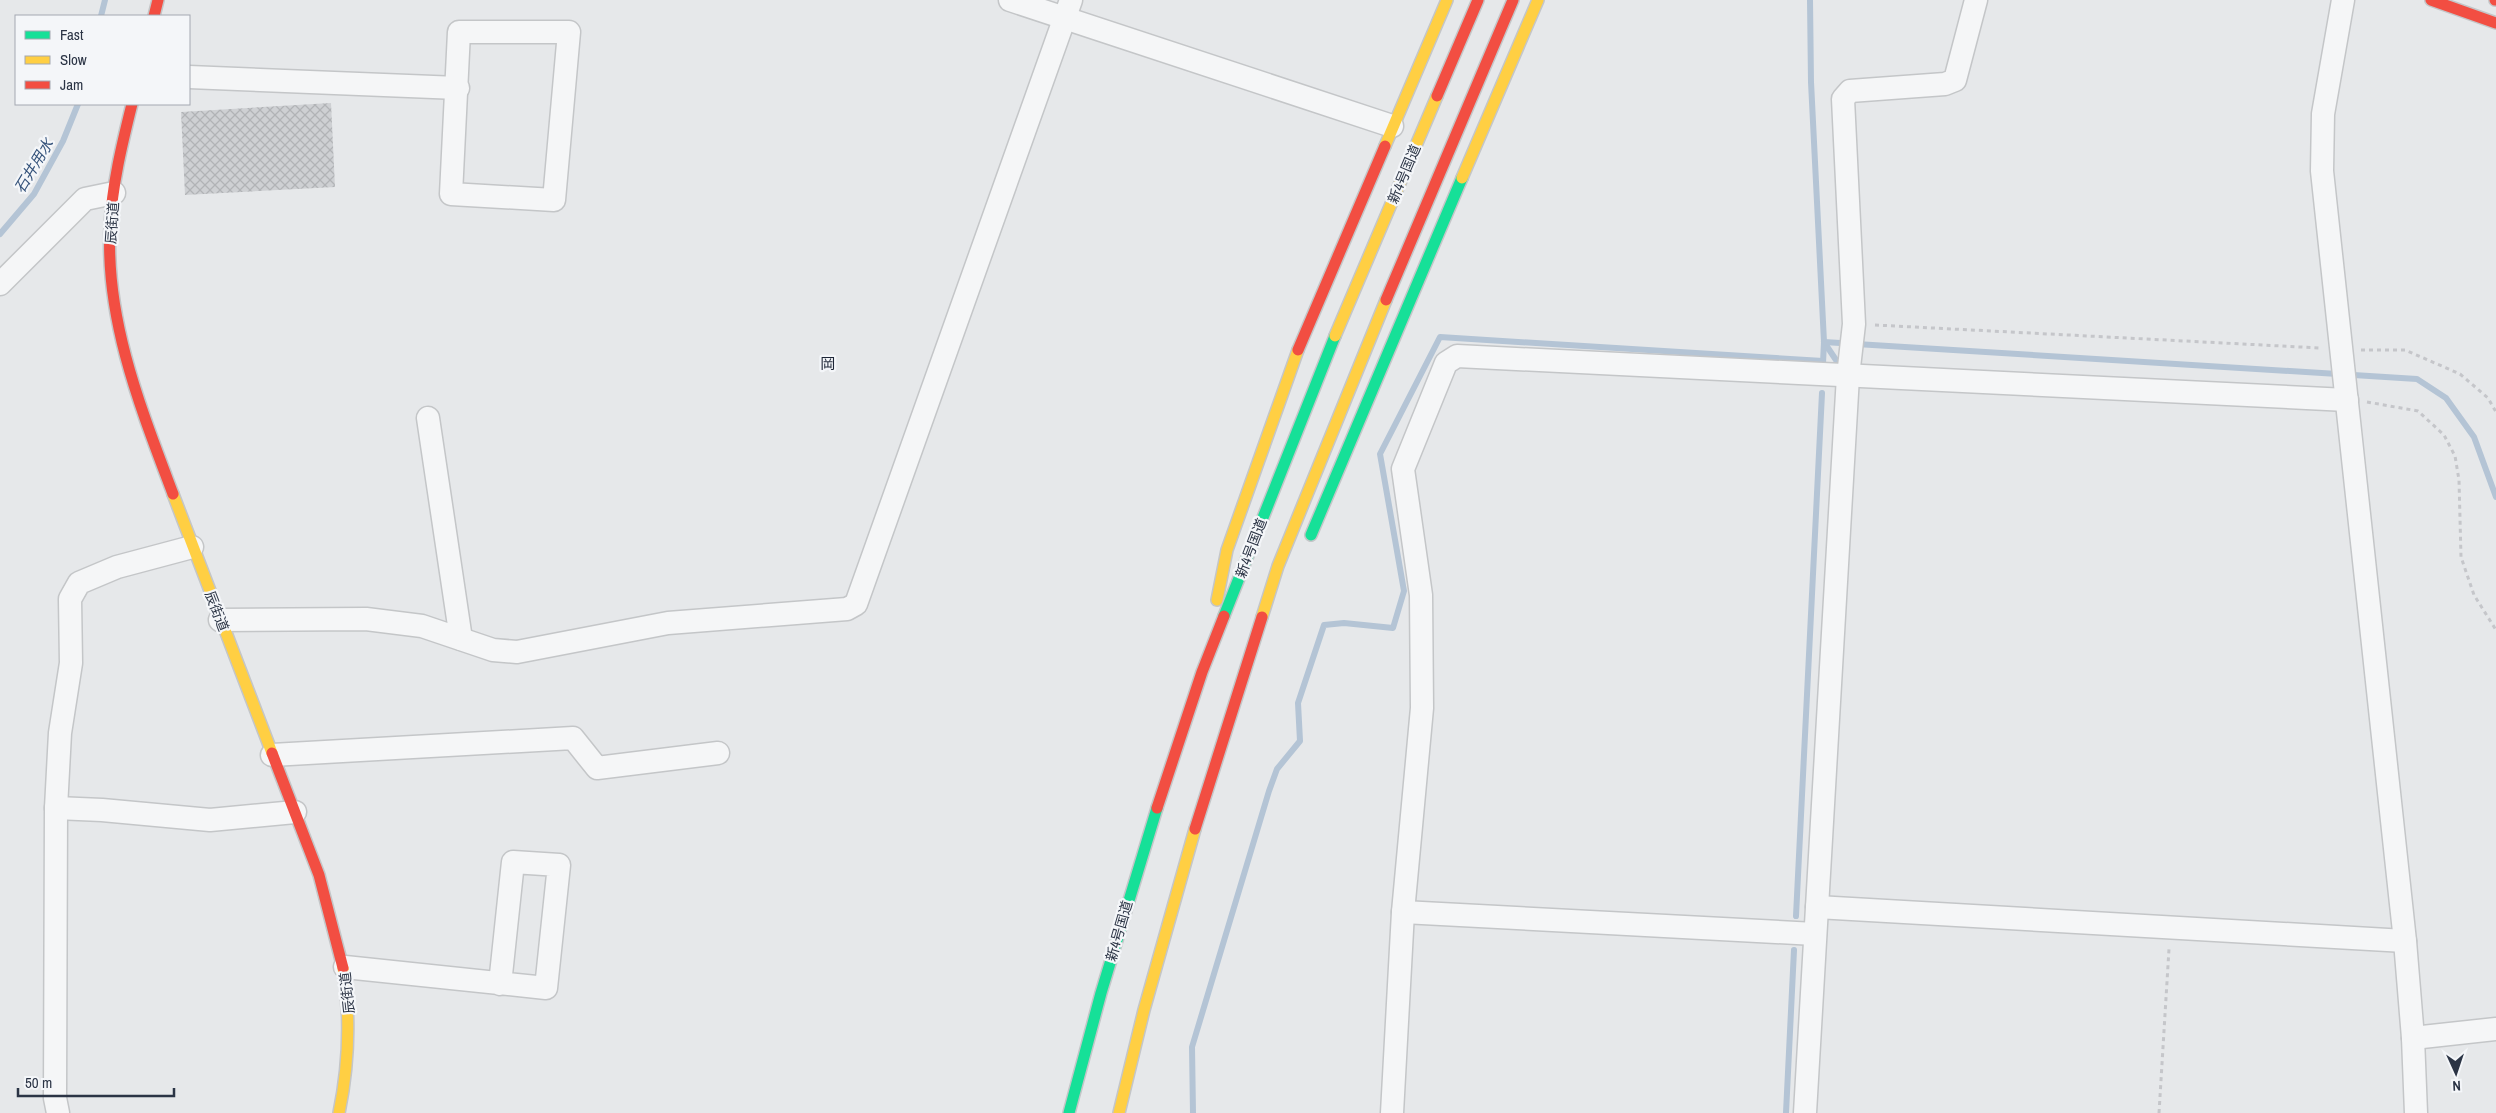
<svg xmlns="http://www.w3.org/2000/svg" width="2496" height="1113" viewBox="0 0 2496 1113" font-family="'Archivo Narrow','Noto Sans JP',sans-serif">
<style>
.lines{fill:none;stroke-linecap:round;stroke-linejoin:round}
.stream{stroke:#b4c4d5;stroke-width:6}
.building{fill:url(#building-cross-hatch)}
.street-casing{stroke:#c4c6c8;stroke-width:25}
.fast-casing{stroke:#c4c6c8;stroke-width:14}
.slow-casing{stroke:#c4c6c8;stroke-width:14}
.jam-casing{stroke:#c4c6c8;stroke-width:14}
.path{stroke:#c5c6ca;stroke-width:3;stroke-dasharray:4 4;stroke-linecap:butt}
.street{stroke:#f5f6f7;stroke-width:22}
.fast{stroke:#16e098;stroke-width:11}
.slow{stroke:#ffcf43;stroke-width:11}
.jam{stroke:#f24e42;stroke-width:11}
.labels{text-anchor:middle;stroke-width:4.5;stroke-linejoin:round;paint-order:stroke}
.street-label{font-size:14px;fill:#2b3445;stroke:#f4f6f9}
.water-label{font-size:15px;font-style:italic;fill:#34527a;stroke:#f4f6f9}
.neighbourhood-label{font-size:15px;fill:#1d2536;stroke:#f4f6f9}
</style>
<defs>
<pattern id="building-cross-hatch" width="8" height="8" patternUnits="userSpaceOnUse" patternTransform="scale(1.25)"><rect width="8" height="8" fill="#ced0d3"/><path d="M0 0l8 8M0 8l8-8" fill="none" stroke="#b1b3b6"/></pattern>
</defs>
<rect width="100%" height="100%" fill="#e6e8ea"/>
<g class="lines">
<!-- stream -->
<g class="stream">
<path d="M 1810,0 L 1811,82 L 1824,342 L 1823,363"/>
<path d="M 101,16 L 105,0"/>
<path d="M 0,234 L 34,194 L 63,141 L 78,104"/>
<path d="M 1824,342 L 1842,369"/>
<path d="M 1824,342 L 2417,379 L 2446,398 L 2474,437 L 2496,497"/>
<path d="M 1796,916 L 1822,393"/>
<path d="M 1193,1113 L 1192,1047 L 1269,791 L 1277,769 L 1300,741 L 1298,703 L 1324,625 L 1344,623 L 1393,628 L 1404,591 L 1380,454 L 1440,337 L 1823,361"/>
<path d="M 1786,1113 L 1794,950"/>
</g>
</g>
<!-- building -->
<path class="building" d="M 331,103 L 335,187 L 185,195 L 181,112 Z"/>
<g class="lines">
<defs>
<g id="street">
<path d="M 1010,0 L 1392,126"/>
<path d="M 2343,0 L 2323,114 L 2322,171 L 2405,941 L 2413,1038 L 2416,1113"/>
<path d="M 459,32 L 569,32 L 554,200 L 451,194 Z"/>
<path d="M 189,77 L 458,88"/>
<path d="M 0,284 L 85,199 L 114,193"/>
<path d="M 428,418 L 461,639"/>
<path d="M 220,620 L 366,619 L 422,626 L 493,650 L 517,652 L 668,623 L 847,609 L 856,604 L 1071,0"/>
<path d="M 272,755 L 573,738 L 597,768 L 718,753"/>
<path d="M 56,808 L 102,810 L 210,820 L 295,812"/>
<path d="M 1817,907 L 2405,941"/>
<path d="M 1403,912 L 1815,934"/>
<path d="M 345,967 L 546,988 L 559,865 L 513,862 L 500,984"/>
<path d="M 2413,1038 L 2496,1029"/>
<path d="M 58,1113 L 55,1098 L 56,808 L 60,733 L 71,663 L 70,599 L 79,583 L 117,567 L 192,547"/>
<path d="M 1392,1113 L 1403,912 L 1422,708 L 1421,595 L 1403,469 L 1446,363 L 1457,356 L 2347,400"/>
<path d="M 1805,1113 L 1848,376 L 1854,324 L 1843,99 L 1850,91 L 1945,84 L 1955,80 L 1976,0"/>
</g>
<g id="fast">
<path d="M 1311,535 L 1462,178"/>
<path d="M 1224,616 L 1335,336"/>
<path d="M 1069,1113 L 1101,993 L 1157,808"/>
</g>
<g id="slow">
<path d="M 1385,146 L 1447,0"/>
<path d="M 1462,178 L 1538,0"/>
<path d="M 1335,336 L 1437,96"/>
<path d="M 173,494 L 272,753"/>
<path d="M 1217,600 L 1227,550 L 1298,350"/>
<path d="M 1262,617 L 1278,566 L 1386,300"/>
<path d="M 339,1113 C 349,1064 351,1018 343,968"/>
<path d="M 1119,1113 L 1144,1010 L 1195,829"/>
</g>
<g id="jam">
<path d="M 2431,0 L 2496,23"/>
<path d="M 2495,0 L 2496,0"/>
<path d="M 154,16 L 158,0"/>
<path d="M 1437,96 L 1478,0"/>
<path d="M 132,104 C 122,144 112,185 110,227 C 105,320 141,409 173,494"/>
<path d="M 1386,300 L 1513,0"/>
<path d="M 1298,350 L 1385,146"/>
<path d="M 272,753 L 319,875 L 343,968"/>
<path d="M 1157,808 L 1202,672 L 1224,616"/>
<path d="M 1195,829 L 1262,617"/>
</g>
</defs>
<!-- street casing -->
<use href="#street" class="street-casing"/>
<!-- fast casing -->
<use href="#fast" class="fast-casing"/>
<!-- slow casing -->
<use href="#slow" class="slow-casing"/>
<!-- jam casing -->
<use href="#jam" class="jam-casing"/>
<!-- path -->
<g class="path">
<path d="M 1875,325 L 2320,348"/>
<path d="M 2361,350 L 2405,350 L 2460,374 L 2488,398 L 2496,412"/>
<path d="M 2367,402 L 2418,411 L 2444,435 L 2455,456 L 2459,480 L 2461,557 L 2474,595 L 2496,630"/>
<path d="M 2159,1113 L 2169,949"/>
</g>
<!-- street -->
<use href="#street" class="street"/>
<!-- fast -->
<use href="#fast" class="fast"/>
<!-- slow -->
<use href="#slow" class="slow"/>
<!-- jam -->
<use href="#jam" class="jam"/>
</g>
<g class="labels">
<!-- street labels -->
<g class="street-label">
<text transform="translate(1404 174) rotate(-67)" y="5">新4号国道</text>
<text transform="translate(112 223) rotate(-86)" y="5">辰街道</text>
<text transform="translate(1251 548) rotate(-69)" y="5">新4号国道</text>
<text transform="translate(217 611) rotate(69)" y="5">辰街道</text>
<text transform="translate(1119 931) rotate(-74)" y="5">新4号国道</text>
<text transform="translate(347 993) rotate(-96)" y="5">辰街道</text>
</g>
<!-- water labels -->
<g class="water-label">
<text transform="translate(34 166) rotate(-59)" y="5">石井用水</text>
</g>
<!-- neighbourhood labels -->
<g class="neighbourhood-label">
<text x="828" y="369">岡</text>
</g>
</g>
<!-- legend -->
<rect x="15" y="15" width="175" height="90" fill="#f4f6f9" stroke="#a4a8b1"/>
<rect x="25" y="31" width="25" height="8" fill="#16e098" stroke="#a4a8b1"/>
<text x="60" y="40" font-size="15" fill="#2b3445">Fast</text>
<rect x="25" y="56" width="25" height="8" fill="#ffcf43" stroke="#a4a8b1"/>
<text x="60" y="65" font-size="15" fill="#2b3445">Slow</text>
<rect x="25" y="81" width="25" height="8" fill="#f24e42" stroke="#a4a8b1"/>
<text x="60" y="90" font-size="15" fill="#2b3445">Jam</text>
<!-- north arrow -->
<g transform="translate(2456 1073) rotate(177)" stroke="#f4f6f9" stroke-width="4" paint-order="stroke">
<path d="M0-4L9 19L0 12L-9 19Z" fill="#2b3445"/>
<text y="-8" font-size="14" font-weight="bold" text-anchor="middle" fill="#2b3445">N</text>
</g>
<!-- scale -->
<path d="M18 1088v8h156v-8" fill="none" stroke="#2b3445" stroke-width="2.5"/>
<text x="25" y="1088" font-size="15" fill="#2b3445" stroke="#f4f6f9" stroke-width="4" paint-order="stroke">50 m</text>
</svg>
